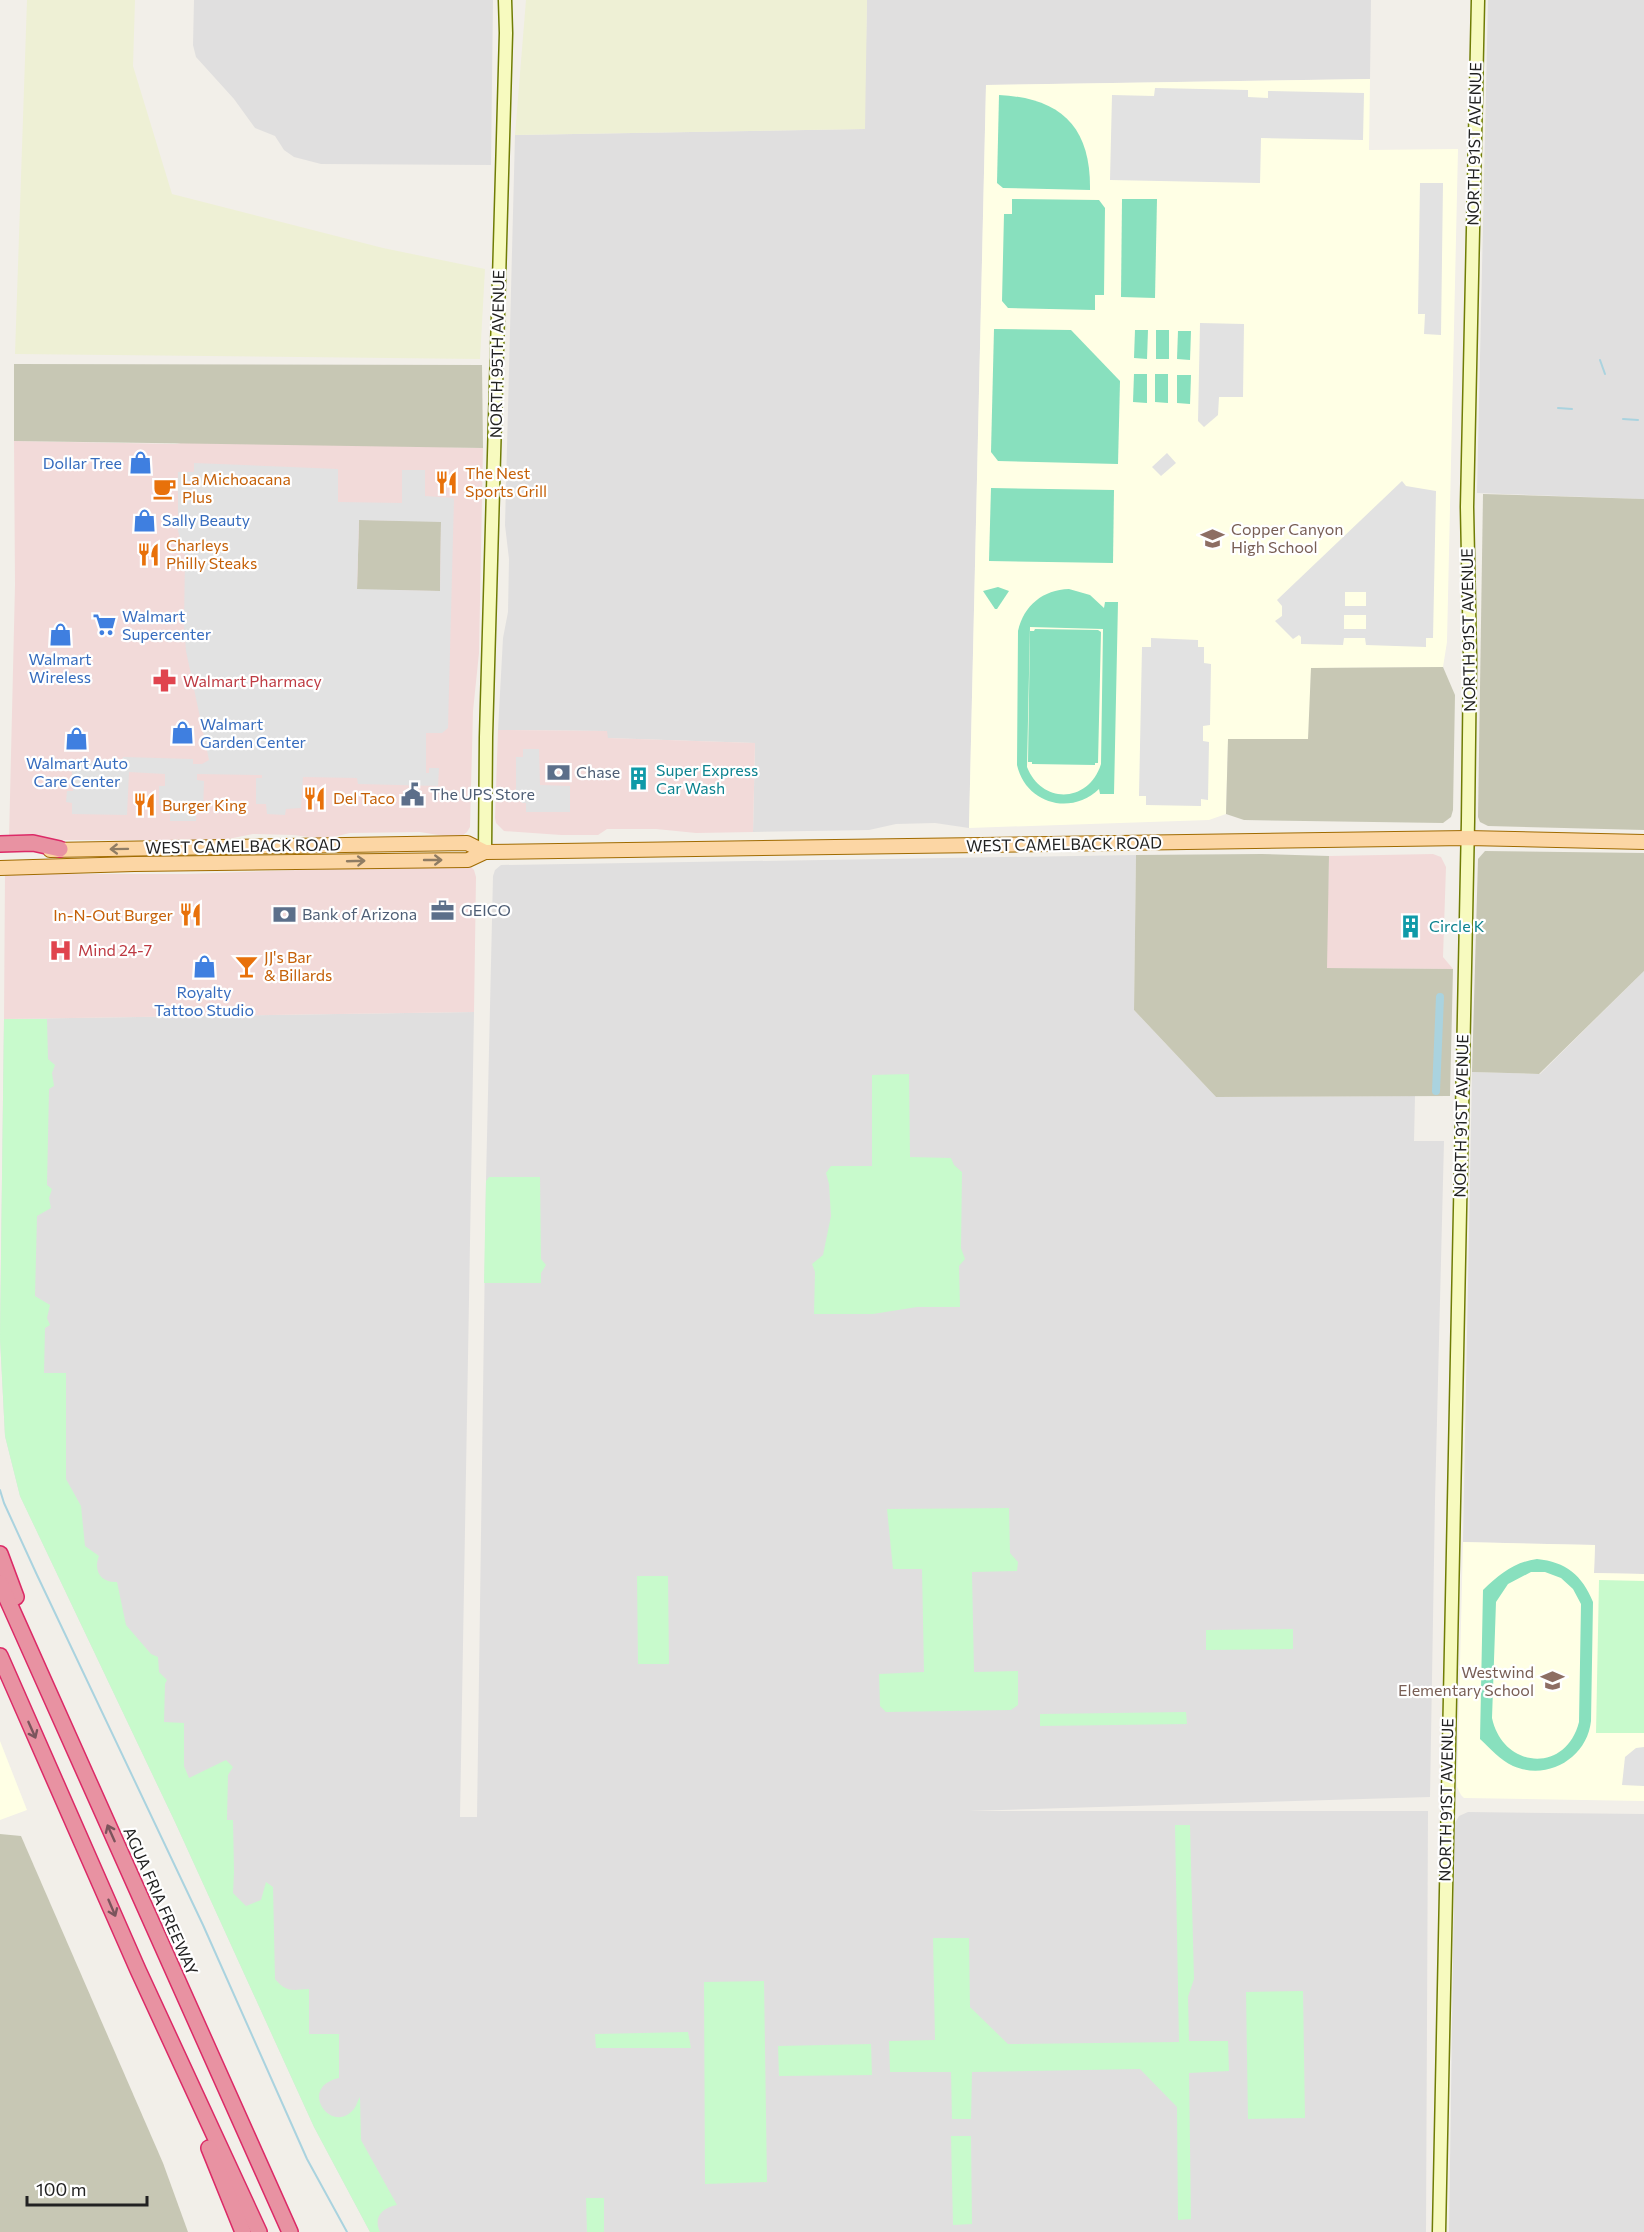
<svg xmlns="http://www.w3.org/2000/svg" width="1644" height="2232" viewBox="0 0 1644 2232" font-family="Commissioner,sans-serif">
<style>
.residential{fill:#e0dfdf}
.commercial{fill:#f2dad9}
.education{fill:#ffffe5}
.construction{fill:#c7c7b4}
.farmland{fill:#eef0d5}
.park{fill:#c8facc}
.pitch{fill:#88e0be;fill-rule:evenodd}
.parking{fill:#e2e2e2;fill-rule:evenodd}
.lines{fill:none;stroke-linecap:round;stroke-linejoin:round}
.stream{stroke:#aad3df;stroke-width:2}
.canal{stroke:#aad3df;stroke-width:8}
.secondary-casing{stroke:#707d05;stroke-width:15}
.primary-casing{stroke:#a06b00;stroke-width:16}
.highway-casing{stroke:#dc2a67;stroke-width:18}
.secondary{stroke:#f7fabf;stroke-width:12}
.primary{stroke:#fcd6a4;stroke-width:14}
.highway{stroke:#e892a2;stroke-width:15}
.oneway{stroke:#8f7c63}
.oneway2{stroke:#7b545c}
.labels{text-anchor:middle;stroke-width:4.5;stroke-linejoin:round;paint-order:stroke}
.street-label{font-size:16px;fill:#222;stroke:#fff}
.shop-label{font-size:16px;fill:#366cbe;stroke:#fff;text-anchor:start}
.food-label{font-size:16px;fill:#c56008;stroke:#fff;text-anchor:start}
.education-label{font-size:16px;fill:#785e54;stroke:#fff;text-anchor:start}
.health-label{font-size:16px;fill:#be3a42;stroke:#fff;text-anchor:start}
.culture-label{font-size:16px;fill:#0d838f;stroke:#fff;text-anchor:start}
.service-label{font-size:16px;fill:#4e5e75;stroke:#fff;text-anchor:start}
</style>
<rect width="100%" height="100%" fill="#f2efe9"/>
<!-- residential -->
<g class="residential">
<path d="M 194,0 L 493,0 L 491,165 L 321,164 L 294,157 L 284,150 L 275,136 L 255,128 L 234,99 L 196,57 L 193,45 Z"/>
<path d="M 867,0 L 1371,0 L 1370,79 L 986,85 L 969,828 L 935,823 L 896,824 L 869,830 L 753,832 L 755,743 L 607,738 L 607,731 L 498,730 L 503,638 L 508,612 L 509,559 L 505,525 L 515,135 L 864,129 Z"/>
<path d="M 1488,0 L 1644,0 L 1644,499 L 1477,493 Z"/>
<path d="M 1136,855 L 1134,1010 L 1216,1097 L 1415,1096 L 1414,1141 L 1444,1141 L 1435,1501 L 1430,1797 L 969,1811 L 1428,1811 L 1426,2232 L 370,2232 L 314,2127 L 175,1822 L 20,1496 L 5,1436 L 0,1338 L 4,1019 L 474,1012 L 460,1817 L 477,1817 L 486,1181 L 493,876 L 495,870 L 501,865 Z"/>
<path d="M 1644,971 L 1644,1574 L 1594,1573 L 1595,1545 L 1463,1542 L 1472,1072 L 1540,1074 Z"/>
<path d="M 1468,1812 L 1644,1814 L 1644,2232 L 1449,2232 L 1455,1823 L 1459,1816 Z"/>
</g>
<!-- commercial -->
<g class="commercial">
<path d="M 14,441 L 176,444 L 191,441 L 483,448 L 479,653 L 473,711 L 470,827 L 467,832 L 462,836 L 444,836 L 420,832 L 350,833 L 325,839 L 293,835 L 253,834 L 223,840 L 9,840 L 15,585 Z"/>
<path d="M 498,730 L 607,731 L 608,738 L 755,743 L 753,832 L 696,833 L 656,829 L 607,829 L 598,835 L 561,835 L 504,831 L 496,823 L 495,818 Z"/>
<path d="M 1433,854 L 1441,857 L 1446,867 L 1443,957 L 1453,969 L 1326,968 L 1329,856 Z"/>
<path d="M 470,866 L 474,870 L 476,877 L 474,1012 L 4,1019 L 5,874 L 186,874 L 329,869 L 343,867 Z"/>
</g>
<!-- education -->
<g class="education">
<path d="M 1370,79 L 1369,150 L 1458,149 L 1447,642 L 1443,667 L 1311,668 L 1309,739 L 1228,739 L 1226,814 L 1209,820 L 969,828 L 986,85 Z"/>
<path d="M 1463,1542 L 1595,1545 L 1594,1573 L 1644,1574 L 1644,1801 L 1464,1798 L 1461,1795 L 1457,1787 Z"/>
<path d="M 0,1741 L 27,1810 L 0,1820 Z"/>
</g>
<!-- construction -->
<g class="construction">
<path d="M 14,364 L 482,365 L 483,448 L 14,441 Z"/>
<path d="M 1483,494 L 1644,499 L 1644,830 L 1488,826 L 1480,822 L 1478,817 Z"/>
<path d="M 359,520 L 441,521 L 440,591 L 357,590 Z"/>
<path d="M 1443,667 L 1455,695 L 1453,810 L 1451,817 L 1443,823 L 1244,820 L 1226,814 L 1228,739 L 1308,739 L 1311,668 Z"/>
<path d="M 1485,851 L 1644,853 L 1644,971 L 1539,1074 L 1472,1072 L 1478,859 Z"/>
<path d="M 1262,854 L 1329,856 L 1327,968 L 1453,969 L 1450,1096 L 1216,1097 L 1134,1010 L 1136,855 Z"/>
<path d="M 0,1834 L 21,1836 L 163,2163 L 188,2232 L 0,2232 Z"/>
</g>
<!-- farmland -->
<g class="farmland">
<path d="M 27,0 L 135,0 L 133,66 L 172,194 L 383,248 L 485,269 L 480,359 L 15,354 Z"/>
<path d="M 526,0 L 867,0 L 865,129 L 515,135 Z"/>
</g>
<!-- park -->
<g class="park">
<path d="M 4,1019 L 47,1019 L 48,1059 L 55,1065 L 52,1073 L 54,1086 L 49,1089 L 47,1185 L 52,1189 L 49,1198 L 51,1208 L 37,1216 L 35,1296 L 50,1305 L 47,1318 L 50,1325 L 45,1328 L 44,1373 L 66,1373 L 66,1479 L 81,1506 L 85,1546 L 99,1556 C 93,1571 101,1583 117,1582 L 126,1625 L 151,1654 L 158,1657 L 159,1672 L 167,1680 L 165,1684 L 164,1722 L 184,1723 L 184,1766 L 189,1778 L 226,1760 L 233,1767 L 228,1775 L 227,1820 L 233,1820 L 234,1872 L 233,1893 L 246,1906 L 261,1900 L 266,1882 L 273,1887 L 275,1979 C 287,1993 292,1990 309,1989 L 309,2034 L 339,2034 L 339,2078 C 297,2087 331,2135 353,2110 C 357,2106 357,2101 360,2097 L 361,2140 L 397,2205 C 382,2208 373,2217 380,2232 L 370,2232 L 314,2127 L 175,1822 L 20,1496 L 5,1436 L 0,1338 Z"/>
<path d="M 909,1074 L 910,1157 L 951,1158 L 954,1165 L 962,1172 L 961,1248 L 965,1259 L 959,1266 L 960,1307 L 917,1307 L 873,1314 L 814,1314 L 815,1272 L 812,1264 L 823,1255 L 831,1216 L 829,1184 L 826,1173 L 831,1166 L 872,1166 L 872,1075 Z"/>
<path d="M 489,1177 L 540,1177 L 541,1259 L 546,1265 L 541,1273 L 541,1283 L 484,1283 L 486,1181 Z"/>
<path d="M 1009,1508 L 1010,1553 L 1018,1562 L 1017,1571 L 972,1572 L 974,1672 L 1018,1671 L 1018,1705 L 1011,1710 L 886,1712 L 880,1706 L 879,1674 L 924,1672 L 922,1569 L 893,1569 L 887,1509 Z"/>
<path d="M 637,1576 L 668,1576 L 669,1664 L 638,1664 Z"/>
<path d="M 1599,1580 L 1644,1581 L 1644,1733 L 1596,1733 Z"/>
<path d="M 1293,1629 L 1293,1649 L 1206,1650 L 1206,1630 Z"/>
<path d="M 1186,1712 L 1187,1724 L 1040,1726 L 1040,1714 Z"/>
<path d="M 1175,1825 L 1190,1825 L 1194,1979 L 1188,1997 L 1189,2041 L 1228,2041 L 1229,2071 L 1189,2073 L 1191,2219 L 1178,2220 L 1177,2107 L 1140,2069 L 972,2072 L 971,2119 L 952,2119 L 951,2072 L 890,2072 L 889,2041 L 935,2040 L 933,1938 L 969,1938 L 970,2007 L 1008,2044 L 1179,2042 Z"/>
<path d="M 764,1981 L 767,2182 L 705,2184 L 704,1982 Z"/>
<path d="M 1303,1991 L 1305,2118 L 1248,2119 L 1246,1992 Z"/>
<path d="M 688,2032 L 691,2048 L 596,2048 L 595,2034 Z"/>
<path d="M 871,2044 L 872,2075 L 779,2076 L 778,2046 Z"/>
<path d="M 951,2136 L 971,2136 L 972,2224 L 953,2225 Z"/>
<path d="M 586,2198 L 604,2198 L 604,2232 L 587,2232 Z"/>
</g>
<!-- pitch -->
<g class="pitch">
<path d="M 999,95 C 1061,98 1091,127 1090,190 L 1003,188 L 997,183 Z"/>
<path d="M 1012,199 L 1099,200 L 1105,208 L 1104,295 L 1095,295 L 1095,310 L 1008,308 L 1002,301 L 1004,214 L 1012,214 Z"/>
<path d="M 1122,199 L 1157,199 L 1155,298 L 1121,297 Z"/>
<path d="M 994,329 L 1071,330 L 1120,381 L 1118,464 L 998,461 L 991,452 Z"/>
<path d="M 1135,330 L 1148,330 L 1147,359 L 1134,358 Z"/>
<rect x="1156" y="330" width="13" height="29"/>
<path d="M 1178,331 L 1191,331 L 1190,360 L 1177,359 Z"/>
<path d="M 1134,374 L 1147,374 L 1147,403 L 1133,402 Z"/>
<path d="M 1155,374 L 1168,374 L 1168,403 L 1155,402 Z"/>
<path d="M 1177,375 L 1191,375 L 1190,404 L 1177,403 Z"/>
<path d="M 991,488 L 1114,490 L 1113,563 L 989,561 Z"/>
<path d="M 998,587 L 1009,591 L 997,609 L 995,609 L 983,591 Z"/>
<path d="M 1069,589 L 1090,595 L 1104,608 L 1105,602 L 1118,602 L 1114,794 L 1100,794 L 1099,789 C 1071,816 1026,804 1017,765 L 1018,631 C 1024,605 1043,590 1069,589 ZM 1030,627 L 1103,629 L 1101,764 C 1089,803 1042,805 1027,767 Z"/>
<path d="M 1035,629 L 1098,630 L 1101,632 L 1098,763 L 1095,763 L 1095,765 L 1032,764 L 1032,762 L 1028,762 L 1030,631 L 1034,631 Z"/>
<path d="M 1537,1559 C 1566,1562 1582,1575 1593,1602 L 1591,1721 C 1587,1758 1548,1781 1513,1766 C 1500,1760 1490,1748 1480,1739 L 1483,1590 C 1500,1574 1514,1562 1537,1559 ZM 1531,1572 L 1545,1572 L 1561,1578 L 1573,1589 L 1581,1604 L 1579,1722 C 1566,1774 1503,1769 1492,1718 L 1496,1602 L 1508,1584 Z"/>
</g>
<!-- parking -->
<g class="parking">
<path d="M 1155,88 L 1248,90 L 1248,97 L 1268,98 L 1268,91 L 1364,93 L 1363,140 L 1261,138 L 1260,183 L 1110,180 L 1112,95 L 1154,96 Z"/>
<path d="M 1420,183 L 1443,183 L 1441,335 L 1424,334 L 1425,314 L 1418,314 Z"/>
<path d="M 1200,323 L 1244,324 L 1243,397 L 1219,397 L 1218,415 L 1204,427 L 1198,421 Z"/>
<path d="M 1167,453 L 1176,463 L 1161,476 L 1152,467 Z"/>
<path d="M 194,463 L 338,469 L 338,502 L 402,503 L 402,470 L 425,470 L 425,496 L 454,498 L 448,728 L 442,733 L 426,733 L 426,773 L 429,773 L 429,768 L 439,768 L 438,786 L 358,784 L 357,778 L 303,777 L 301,808 L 286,809 L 285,815 L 267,814 L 266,804 L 256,804 L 256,778 L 262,778 L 262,775 L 197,774 L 197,780 L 204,781 L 203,813 L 196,813 L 196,821 L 170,821 L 170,814 L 165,806 L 159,805 L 159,786 L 165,786 L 165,774 L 129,772 L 127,815 L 72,814 L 72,803 L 66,802 L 67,791 L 73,791 L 71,761 L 122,762 L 123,757 L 193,759 L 193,764 L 202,764 L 209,760 L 186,651 L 184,626 L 185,556 L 178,531 L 178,472 L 194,472 ZM 359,520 L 441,522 L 440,591 L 357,589 Z"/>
<path d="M 1402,481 L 1406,486 L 1436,491 L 1433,638 L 1426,638 L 1426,647 L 1366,645 L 1365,638 L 1344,638 L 1343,645 L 1301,644 L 1301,637 L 1299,635 L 1293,639 L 1275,621 L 1282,616 L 1282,606 L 1277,600 ZM 1345,592 L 1366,592 L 1366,606 L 1345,606 ZM 1344,615 L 1366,615 L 1366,629 L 1344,629 Z"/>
<path d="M 1151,638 L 1198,640 L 1198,647 L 1204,647 L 1204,663 L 1211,664 L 1210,725 L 1203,726 L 1203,741 L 1209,742 L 1208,800 L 1201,799 L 1201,806 L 1146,805 L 1146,796 L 1139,796 L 1142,647 L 1151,647 Z"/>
<path d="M 523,749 L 539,749 L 540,785 L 570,786 L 570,812 L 526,812 L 526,803 L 522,803 L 522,796 L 516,796 L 516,757 L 523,757 Z"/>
<path d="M 1644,1747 L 1644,1786 L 1622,1785 L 1625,1757 L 1636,1748 Z"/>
</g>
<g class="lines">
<!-- stream -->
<g class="stream">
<path d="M 1600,360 L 1605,374"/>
<path d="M 1558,408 L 1572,409"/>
<path d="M 1623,419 L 1638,420"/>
<path d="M 0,1490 L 4,1503 L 37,1575 L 203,1925 L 307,2159 L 347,2232"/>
</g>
<!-- canal -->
<path class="canal" d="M 1436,1091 L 1440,997"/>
<defs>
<g id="secondary">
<path d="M 485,852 L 486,737 L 506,33 L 505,0"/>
<path d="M 1439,2232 L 1468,821 L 1470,657 L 1467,507 L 1478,0"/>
</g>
<g id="primary">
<path d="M 50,850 L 467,843 L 485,852"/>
<path d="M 0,868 L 134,864 L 468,860 L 485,852 L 1467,838 L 1644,842"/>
</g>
<g id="highway">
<path d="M 0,844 L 33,843 L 60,849"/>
<path d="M 0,1554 L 16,1597"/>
<path d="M 0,1583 L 290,2232"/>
<path d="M 0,1656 L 138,1970 L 259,2232"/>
<path d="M 209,2148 L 243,2232"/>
</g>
</defs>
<!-- secondary casing -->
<use href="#secondary" class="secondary-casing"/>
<!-- primary casing -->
<use href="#primary" class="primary-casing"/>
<!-- highway casing -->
<use href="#highway" class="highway-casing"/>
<!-- secondary -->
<use href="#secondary" class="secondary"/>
<!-- primary -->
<use href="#primary" class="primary"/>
<!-- highway -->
<use href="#highway" class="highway"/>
</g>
<!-- one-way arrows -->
<defs><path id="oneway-shaft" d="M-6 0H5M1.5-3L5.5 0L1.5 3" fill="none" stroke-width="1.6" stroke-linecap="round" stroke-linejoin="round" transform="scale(1.5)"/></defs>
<g class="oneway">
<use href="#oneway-shaft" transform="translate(119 849) rotate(179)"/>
<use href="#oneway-shaft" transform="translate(433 860)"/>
<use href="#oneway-shaft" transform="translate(356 861) rotate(-2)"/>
</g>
<g class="oneway2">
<use href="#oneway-shaft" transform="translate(32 1730) rotate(66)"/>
<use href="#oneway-shaft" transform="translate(111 1833) rotate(-114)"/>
<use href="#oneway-shaft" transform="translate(112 1908) rotate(67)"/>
</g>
<!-- icons -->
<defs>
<symbol id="shop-bare" viewBox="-9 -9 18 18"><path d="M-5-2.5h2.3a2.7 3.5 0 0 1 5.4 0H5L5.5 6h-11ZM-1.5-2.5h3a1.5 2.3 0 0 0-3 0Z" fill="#3f7fe0" stroke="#fff" stroke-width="2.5" paint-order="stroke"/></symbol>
<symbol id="restaurant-bare" viewBox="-9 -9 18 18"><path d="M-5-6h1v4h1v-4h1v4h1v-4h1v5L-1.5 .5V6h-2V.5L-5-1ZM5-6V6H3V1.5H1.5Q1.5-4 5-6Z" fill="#e8710a" stroke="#fff" stroke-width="2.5" paint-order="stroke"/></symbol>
<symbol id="cafe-bare" viewBox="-9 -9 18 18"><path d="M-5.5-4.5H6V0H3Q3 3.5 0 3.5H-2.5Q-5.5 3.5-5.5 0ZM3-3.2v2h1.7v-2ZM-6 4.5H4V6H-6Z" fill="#e8710a" stroke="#fff" stroke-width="2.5" paint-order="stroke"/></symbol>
<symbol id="school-bare" viewBox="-9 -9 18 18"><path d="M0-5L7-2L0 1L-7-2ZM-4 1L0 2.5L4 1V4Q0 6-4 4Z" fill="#8d6e63" stroke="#fff" stroke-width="2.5" paint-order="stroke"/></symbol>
<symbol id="supermarket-bare" viewBox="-9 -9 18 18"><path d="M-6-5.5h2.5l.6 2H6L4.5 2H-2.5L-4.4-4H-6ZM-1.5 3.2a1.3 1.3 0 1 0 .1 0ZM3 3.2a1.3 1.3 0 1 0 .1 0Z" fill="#3f7fe0" stroke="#fff" stroke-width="2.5" paint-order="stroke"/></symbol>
<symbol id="pharmacy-bare" viewBox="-9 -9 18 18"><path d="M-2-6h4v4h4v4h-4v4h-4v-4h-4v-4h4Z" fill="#e0444e" stroke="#fff" stroke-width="2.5" paint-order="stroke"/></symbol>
<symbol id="bank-bare" viewBox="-9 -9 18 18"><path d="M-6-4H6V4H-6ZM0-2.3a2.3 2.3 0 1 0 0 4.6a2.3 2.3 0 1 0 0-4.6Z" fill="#5c6f8a" stroke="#fff" stroke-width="2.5" paint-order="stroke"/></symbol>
<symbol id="building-bare" viewBox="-9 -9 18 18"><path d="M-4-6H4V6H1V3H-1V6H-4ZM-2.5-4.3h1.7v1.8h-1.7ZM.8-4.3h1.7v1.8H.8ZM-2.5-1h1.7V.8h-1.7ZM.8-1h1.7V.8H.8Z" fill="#0f9aa8" stroke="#fff" stroke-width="2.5" paint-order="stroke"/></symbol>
<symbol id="civic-bare" viewBox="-9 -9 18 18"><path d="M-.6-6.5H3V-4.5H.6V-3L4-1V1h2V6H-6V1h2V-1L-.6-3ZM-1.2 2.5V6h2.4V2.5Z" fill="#5c6f8a" stroke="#fff" stroke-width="2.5" paint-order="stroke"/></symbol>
<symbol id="office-bare" viewBox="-9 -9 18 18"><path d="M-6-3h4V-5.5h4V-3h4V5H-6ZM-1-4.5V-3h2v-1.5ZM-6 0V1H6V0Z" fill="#5c6f8a" stroke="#fff" stroke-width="2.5" paint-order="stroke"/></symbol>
<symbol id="hospital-bare" viewBox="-9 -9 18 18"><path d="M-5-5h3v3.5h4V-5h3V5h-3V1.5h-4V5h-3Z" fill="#e0444e" stroke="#fff" stroke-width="2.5" paint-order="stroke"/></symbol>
<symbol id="bar-bare" viewBox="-9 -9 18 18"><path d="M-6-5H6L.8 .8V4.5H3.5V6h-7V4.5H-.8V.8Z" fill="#e8710a" stroke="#fff" stroke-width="2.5" paint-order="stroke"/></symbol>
</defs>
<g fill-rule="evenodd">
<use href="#shop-bare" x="124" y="446" width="33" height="33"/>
<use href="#restaurant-bare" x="430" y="466" width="33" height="33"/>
<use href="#cafe-bare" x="148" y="472" width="33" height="33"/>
<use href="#shop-bare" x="128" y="504" width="33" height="33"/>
<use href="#school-bare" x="1196" y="522" width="33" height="33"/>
<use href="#restaurant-bare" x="132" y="538" width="33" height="33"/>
<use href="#supermarket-bare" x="88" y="608" width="33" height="33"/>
<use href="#shop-bare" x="44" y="618" width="33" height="33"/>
<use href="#pharmacy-bare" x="148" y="664" width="33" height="33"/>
<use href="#shop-bare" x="166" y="716" width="33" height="33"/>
<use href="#shop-bare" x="60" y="722" width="33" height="33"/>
<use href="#bank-bare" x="542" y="756" width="33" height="33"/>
<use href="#building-bare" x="622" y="762" width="33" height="33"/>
<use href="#civic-bare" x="396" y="778" width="33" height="33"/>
<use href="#restaurant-bare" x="298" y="782" width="33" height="33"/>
<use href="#restaurant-bare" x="128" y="788" width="33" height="33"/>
<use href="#office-bare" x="426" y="894" width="33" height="33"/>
<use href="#bank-bare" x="268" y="898" width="33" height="33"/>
<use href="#restaurant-bare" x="174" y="898" width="33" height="33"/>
<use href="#building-bare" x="1394" y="910" width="33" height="33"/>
<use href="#hospital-bare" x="44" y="934" width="33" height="33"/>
<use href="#bar-bare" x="230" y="950" width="33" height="33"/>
<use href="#shop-bare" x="188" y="950" width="33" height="33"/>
<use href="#school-bare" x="1536" y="1664" width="33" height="33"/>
</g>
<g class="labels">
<!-- street labels -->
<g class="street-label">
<text transform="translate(1474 144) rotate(-89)" y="6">NORTH 91ST AVENUE</text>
<text transform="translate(497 354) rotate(-89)" y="6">NORTH 95TH AVENUE</text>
<text transform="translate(1468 630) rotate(-91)" y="6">NORTH 91ST AVENUE</text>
<text transform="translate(1064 844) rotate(-1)" y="6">WEST CAMELBACK ROAD</text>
<text transform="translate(243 846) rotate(-1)" y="6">WEST CAMELBACK ROAD</text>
<text transform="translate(1461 1116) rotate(-89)" y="6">NORTH 91ST AVENUE</text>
<text transform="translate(1446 1800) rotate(-89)" y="6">NORTH 91ST AVENUE</text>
<text transform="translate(161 1901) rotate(66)" y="6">AGUA FRIA FREEWAY</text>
</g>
<!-- shop labels -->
<g class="shop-label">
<text x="122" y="469" text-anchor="end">Dollar Tree</text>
<text x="162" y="526">Sally Beauty</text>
<text x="122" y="622">Walmart<tspan x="122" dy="18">Supercenter</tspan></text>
<text x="60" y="665" text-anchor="middle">Walmart<tspan x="60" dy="18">Wireless</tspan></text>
<text x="200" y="730">Walmart<tspan x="200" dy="18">Garden Center</tspan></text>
<text x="77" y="769" text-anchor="middle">Walmart Auto<tspan x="77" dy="18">Care Center</tspan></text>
<text x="204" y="998" text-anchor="middle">Royalty<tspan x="204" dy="18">Tattoo Studio</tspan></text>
</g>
<!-- food labels -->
<g class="food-label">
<text x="465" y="479">The Nest<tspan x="465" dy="18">Sports Grill</tspan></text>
<text x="182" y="485">La Michoacana<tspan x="182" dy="18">Plus</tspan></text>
<text x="166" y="551">Charleys<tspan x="166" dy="18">Philly Steaks</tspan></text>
<text x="333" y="804">Del Taco</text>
<text x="162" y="811">Burger King</text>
<text x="173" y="921" text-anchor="end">In-N-Out Burger</text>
<text x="264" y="963">JJ's Bar<tspan x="264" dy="18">&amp; Billards</tspan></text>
</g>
<!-- education labels -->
<g class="education-label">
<text x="1231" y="535">Copper Canyon<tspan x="1231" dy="18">High School</tspan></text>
<text x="1534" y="1678" text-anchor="end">Westwind<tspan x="1534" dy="18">Elementary School</tspan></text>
</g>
<!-- health labels -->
<g class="health-label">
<text x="183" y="687">Walmart Pharmacy</text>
<text x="78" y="956">Mind 24-7</text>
</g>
<!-- culture labels -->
<g class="culture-label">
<text x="656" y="776">Super Express<tspan x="656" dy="18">Car Wash</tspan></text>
<text x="1429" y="932">Circle K</text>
</g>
<!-- service labels -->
<g class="service-label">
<text x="576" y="778">Chase</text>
<text x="430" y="800">The UPS Store</text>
<text x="461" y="916">GEICO</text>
<text x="302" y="920">Bank of Arizona</text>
</g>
</g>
<!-- scale -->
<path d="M27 2196v9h120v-9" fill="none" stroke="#222222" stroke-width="3"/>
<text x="36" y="2196" font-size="18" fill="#222222" stroke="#ffffff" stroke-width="4.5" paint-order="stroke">100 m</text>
</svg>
